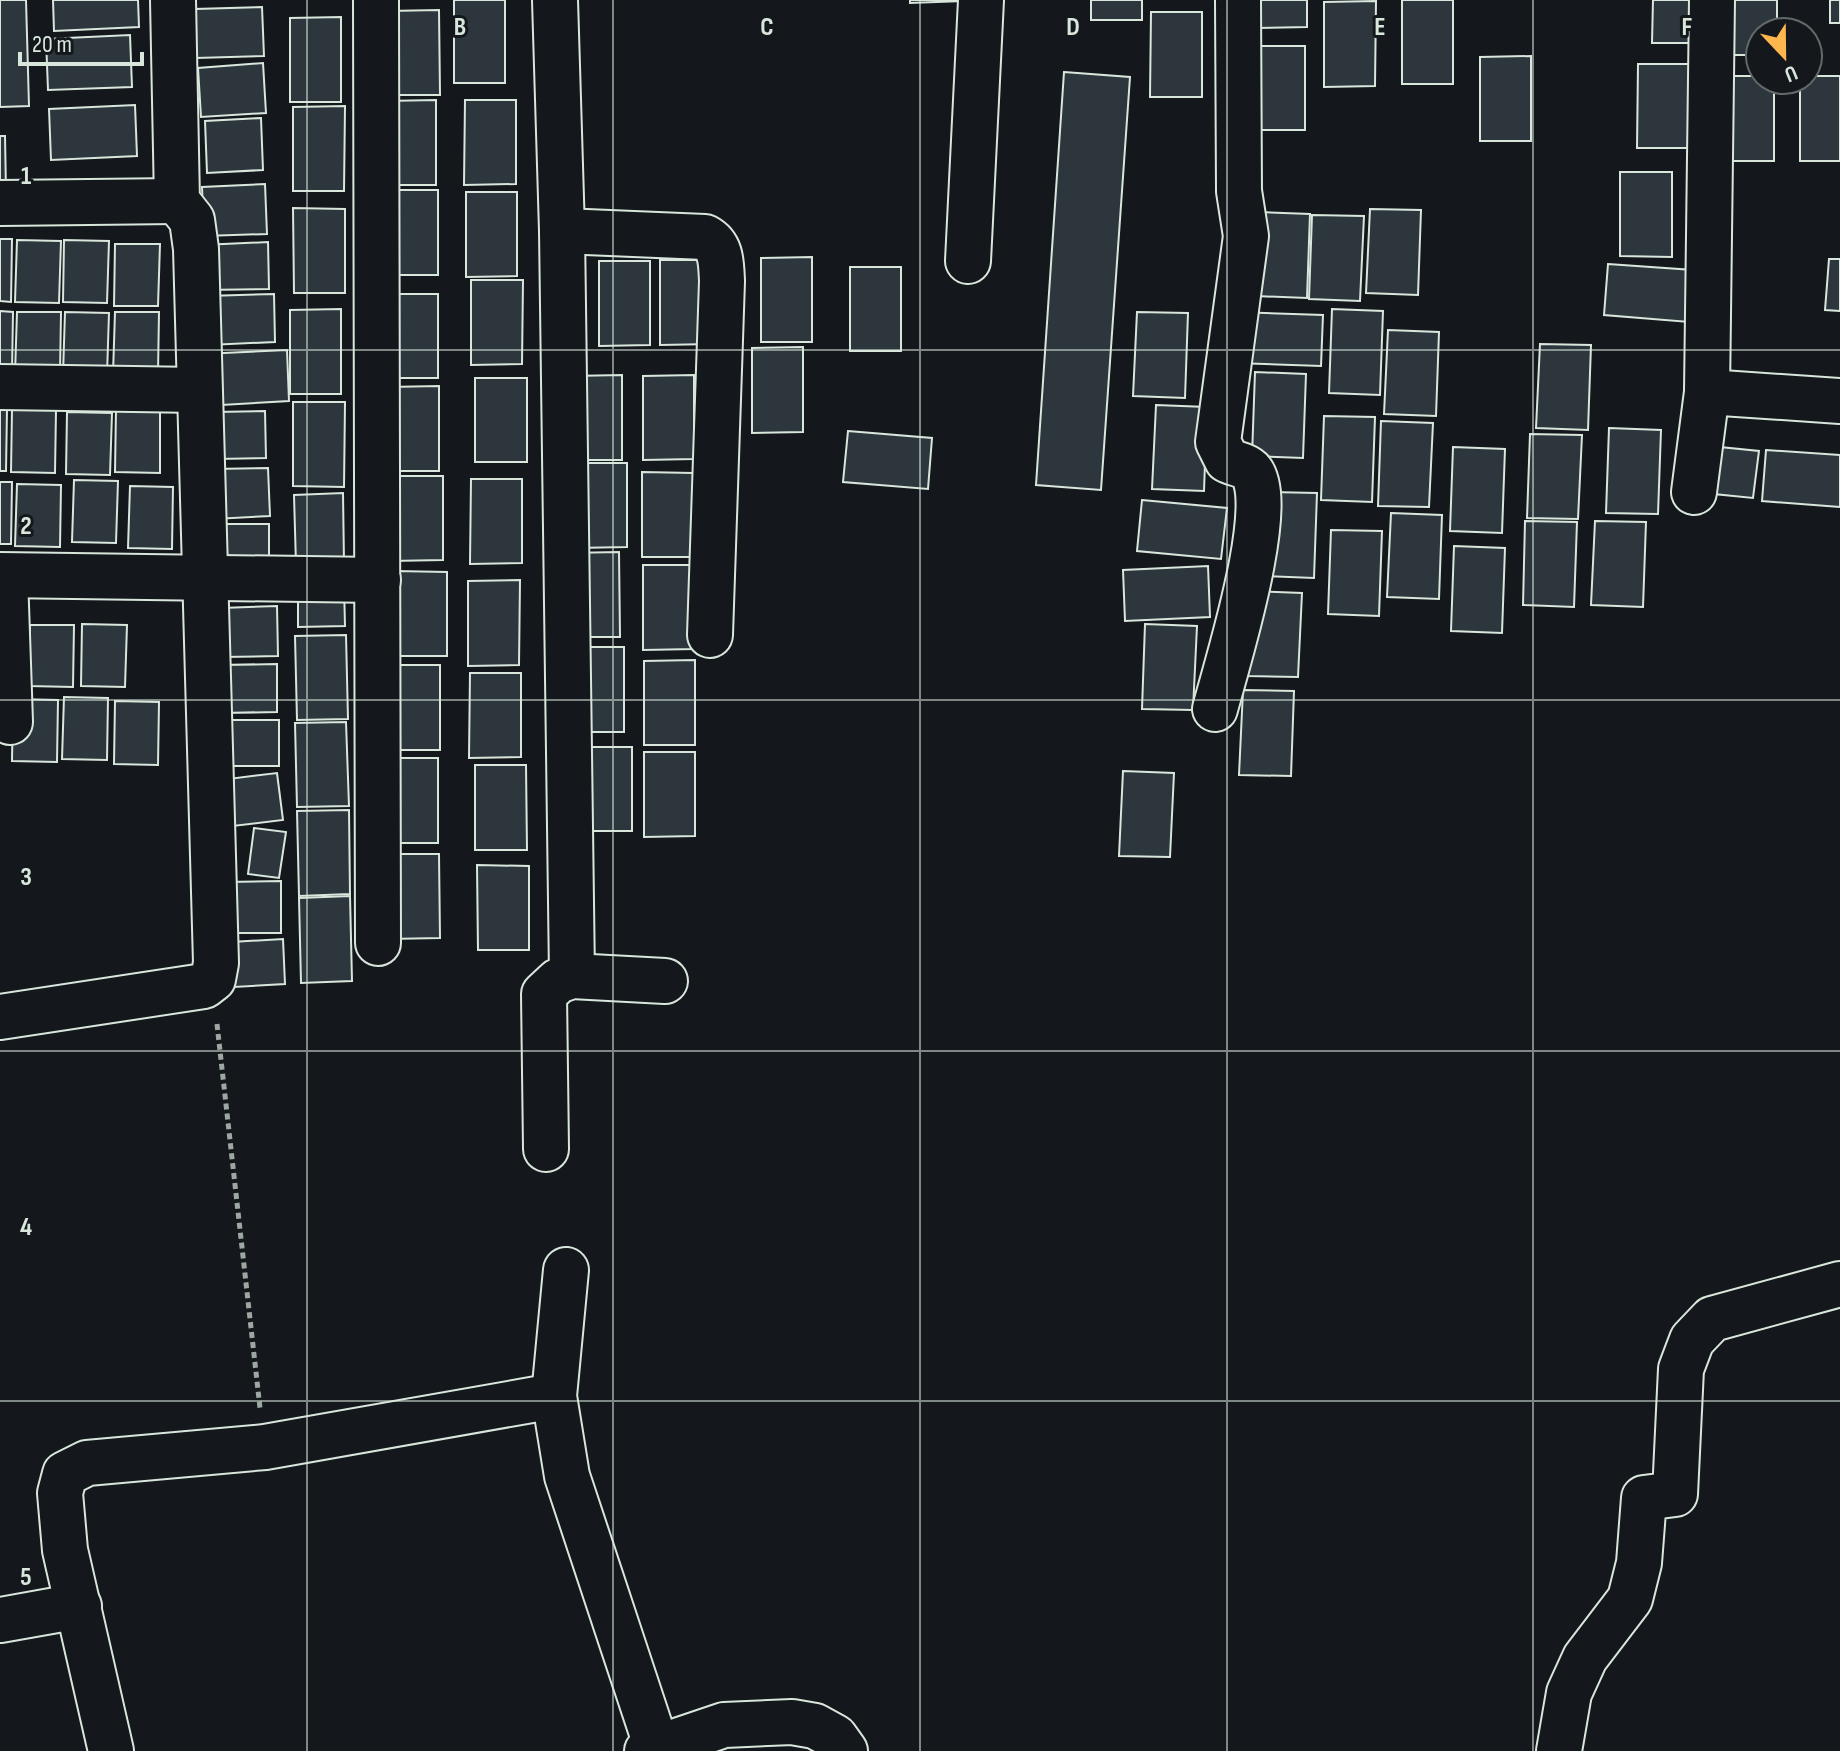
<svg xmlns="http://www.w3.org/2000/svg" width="1840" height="1751" viewBox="0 0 1840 1751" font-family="'Sofia Sans Condensed',sans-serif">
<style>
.building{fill:#2c363c;stroke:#d8e6dc;stroke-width:2}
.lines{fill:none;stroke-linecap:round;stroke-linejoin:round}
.minor-casing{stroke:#d8e6dc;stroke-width:48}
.path{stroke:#9da8a2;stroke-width:5;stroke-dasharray:6 4;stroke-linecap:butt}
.minor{stroke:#14181c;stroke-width:44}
.grid{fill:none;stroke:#d8e6dc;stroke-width:2;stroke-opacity:0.55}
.grid-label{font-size:26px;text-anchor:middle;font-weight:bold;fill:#d8e6dc;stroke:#14181c;stroke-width:6;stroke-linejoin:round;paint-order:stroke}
</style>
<rect width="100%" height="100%" fill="#14181c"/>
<!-- building -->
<g class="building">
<path d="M 0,0 L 26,0 L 29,106 L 0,107 Z"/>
<path d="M 53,0 L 138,0 L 139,27 L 54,31 Z"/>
<rect x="454" y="0" width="51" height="83"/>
<path d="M 910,0 L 963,0 L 963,1 L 910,3 Z"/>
<rect x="1091" y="0" width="51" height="20"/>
<path d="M 1255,0 L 1307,0 L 1307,27 L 1255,28 Z"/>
<rect x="1402" y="0" width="51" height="84"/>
<path d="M 1653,0 L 1704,0 L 1704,43 L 1652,43 Z"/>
<path d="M 1725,0 L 1777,0 L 1777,32 L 1760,32 L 1760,55 L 1725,55 Z"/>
<rect x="1830" y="0" width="10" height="23"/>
<path d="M 1376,1 L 1375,86 L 1324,87 L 1324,2 Z"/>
<path d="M 262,7 L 264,56 L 196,58 L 195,9 Z"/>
<path d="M 439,10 L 440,95 L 388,95 L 388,11 Z"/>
<path d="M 1151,12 L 1202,12 L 1202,97 L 1150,97 Z"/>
<path d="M 341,17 L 341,102 L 290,102 L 290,18 Z"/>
<path d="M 130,35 L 132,87 L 48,90 L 46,39 Z"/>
<rect x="1253" y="46" width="52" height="84"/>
<path d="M 1531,56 L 1531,141 L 1480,141 L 1480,57 Z"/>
<path d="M 263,63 L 266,113 L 201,117 L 198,68 Z"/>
<path d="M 1638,64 L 1689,64 L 1689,148 L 1637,148 Z"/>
<path d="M 1064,72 L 1130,77 L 1101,490 L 1036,485 Z"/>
<path d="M 1723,76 L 1760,76 L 1760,80 L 1774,80 L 1774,161 L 1723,161 Z"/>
<path d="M 1808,76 L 1840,76 L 1840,161 L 1800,161 L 1800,80 L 1808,80 Z"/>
<path d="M 436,100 L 436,185 L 385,185 L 385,101 Z"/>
<path d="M 465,100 L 516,100 L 516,184 L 464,185 Z"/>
<path d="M 135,105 L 137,156 L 51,160 L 49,109 Z"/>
<path d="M 345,106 L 344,191 L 293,191 L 293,107 Z"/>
<path d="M 261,118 L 263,170 L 207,173 L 205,121 Z"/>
<path d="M 0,136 L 5,136 L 6,191 L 0,191 Z"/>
<path d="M 1620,172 L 1672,172 L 1672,257 L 1620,256 Z"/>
<path d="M 265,184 L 267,234 L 204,236 L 202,187 Z"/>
<path d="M 387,190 L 438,190 L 438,275 L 386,275 Z"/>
<path d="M 466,192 L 517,192 L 517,276 L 466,277 Z"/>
<path d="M 293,208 L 345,209 L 345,293 L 294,293 Z"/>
<path d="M 1370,209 L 1421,210 L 1418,295 L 1366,293 Z"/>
<path d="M 1258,212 L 1310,214 L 1307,298 L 1256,296 Z"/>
<path d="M 1312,215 L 1364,216 L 1360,301 L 1309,299 Z"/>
<path d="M 0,239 L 12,239 L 11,302 L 0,301 Z"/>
<path d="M 17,240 L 61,241 L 59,303 L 15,302 Z"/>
<path d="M 64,240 L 109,241 L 107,303 L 63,302 Z"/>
<path d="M 268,242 L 269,289 L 203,290 L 202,245 Z"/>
<path d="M 115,244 L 160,244 L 158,306 L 114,306 Z"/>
<path d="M 812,257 L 812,342 L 761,342 L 761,258 Z"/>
<path d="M 1829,259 L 1840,259 L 1840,311 L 1825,310 Z"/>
<path d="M 660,260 L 711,260 L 712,344 L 660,345 Z"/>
<path d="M 599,261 L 650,261 L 650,345 L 599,346 Z"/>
<path d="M 1608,264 L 1693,270 L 1689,322 L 1604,315 Z"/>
<rect x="850" y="267" width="51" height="84"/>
<path d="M 471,280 L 523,280 L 522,364 L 471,365 Z"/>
<path d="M 274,294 L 275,342 L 209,345 L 207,296 Z"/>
<rect x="386" y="294" width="52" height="84"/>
<path d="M 341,309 L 341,394 L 290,394 L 290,310 Z"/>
<path d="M 1332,309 L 1383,311 L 1380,395 L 1329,393 Z"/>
<path d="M 0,311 L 13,312 L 12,373 L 0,373 Z"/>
<path d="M 17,312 L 61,312 L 60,374 L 15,374 Z"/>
<path d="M 65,312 L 109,313 L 107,375 L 63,374 Z"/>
<path d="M 115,312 L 159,312 L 158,374 L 113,374 Z"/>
<path d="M 1137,312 L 1188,313 L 1185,398 L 1133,396 Z"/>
<path d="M 1238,312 L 1323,315 L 1321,366 L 1236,363 Z"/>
<path d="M 1388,330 L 1439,332 L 1436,416 L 1384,414 Z"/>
<path d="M 1540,344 L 1591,345 L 1588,430 L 1536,428 Z"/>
<path d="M 803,347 L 803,432 L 752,433 L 752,348 Z"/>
<path d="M 287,350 L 289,401 L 204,406 L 202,354 Z"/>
<path d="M 1255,372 L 1306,374 L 1303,458 L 1252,456 Z"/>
<path d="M 622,375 L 622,460 L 570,460 L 571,376 Z"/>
<path d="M 694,375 L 694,459 L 643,460 L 643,376 Z"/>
<rect x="475" y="378" width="52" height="84"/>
<path d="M 439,386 L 439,471 L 387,471 L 388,387 Z"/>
<path d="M 293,402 L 345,402 L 344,487 L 293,486 Z"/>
<path d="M 1156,405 L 1207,407 L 1204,491 L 1152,489 Z"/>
<path d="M 0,409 L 7,409 L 6,471 L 0,471 Z"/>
<path d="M 12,409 L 56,410 L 55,473 L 11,472 Z"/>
<path d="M 116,409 L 160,410 L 160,473 L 115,472 Z"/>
<path d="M 265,411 L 266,458 L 217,459 L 215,412 Z"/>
<path d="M 67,412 L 112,413 L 110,475 L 66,474 Z"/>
<path d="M 1324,416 L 1375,417 L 1372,502 L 1321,500 Z"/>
<path d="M 1381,421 L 1433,423 L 1429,507 L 1378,506 Z"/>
<path d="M 1609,428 L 1661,430 L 1658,514 L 1606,513 Z"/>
<path d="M 848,431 L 932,438 L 928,489 L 843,482 Z"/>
<path d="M 1530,434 L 1582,435 L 1578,519 L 1527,518 Z"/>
<path d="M 1710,446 L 1759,451 L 1753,498 L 1704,493 Z"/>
<path d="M 1453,447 L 1505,449 L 1502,533 L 1450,531 Z"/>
<path d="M 1766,450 L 1840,455 L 1840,507 L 1762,501 Z"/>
<path d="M 576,463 L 627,463 L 627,547 L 576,548 Z"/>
<path d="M 268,468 L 270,516 L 214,519 L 212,469 Z"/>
<path d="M 642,472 L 693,473 L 694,557 L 642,557 Z"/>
<path d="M 391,476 L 443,476 L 443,560 L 391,561 Z"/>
<path d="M 471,479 L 522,479 L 522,563 L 470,564 Z"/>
<path d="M 74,480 L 118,481 L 116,543 L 72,542 Z"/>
<path d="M 0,482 L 12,482 L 11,544 L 0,544 Z"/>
<path d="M 17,484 L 61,485 L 60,547 L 15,546 Z"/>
<path d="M 130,486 L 173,487 L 172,549 L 128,548 Z"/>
<path d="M 1266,492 L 1317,493 L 1314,578 L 1263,576 Z"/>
<path d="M 343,493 L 344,563 L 296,565 L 294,495 Z"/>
<path d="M 1142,500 L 1227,508 L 1221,559 L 1137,551 Z"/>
<path d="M 1391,513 L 1442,515 L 1439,599 L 1387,597 Z"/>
<path d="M 1525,521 L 1577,522 L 1574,607 L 1523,605 Z"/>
<path d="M 1595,521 L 1646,522 L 1643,607 L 1591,605 Z"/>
<path d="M 214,524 L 269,524 L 269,573 L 214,572 Z"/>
<path d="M 1331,530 L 1382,531 L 1379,616 L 1328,614 Z"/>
<path d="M 1454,546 L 1505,548 L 1502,633 L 1451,631 Z"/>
<path d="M 619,552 L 620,637 L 568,637 L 568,553 Z"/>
<path d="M 643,565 L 694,565 L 694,649 L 643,650 Z"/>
<path d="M 1208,566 L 1210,617 L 1125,621 L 1123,570 Z"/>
<path d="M 395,571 L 447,572 L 447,656 L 395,656 Z"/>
<path d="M 520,580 L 519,665 L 468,666 L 468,581 Z"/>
<path d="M 344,585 L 345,626 L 298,627 L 298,586 Z"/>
<path d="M 1250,591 L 1302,593 L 1298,677 L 1247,676 Z"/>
<path d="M 277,606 L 278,656 L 222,657 L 221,608 Z"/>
<path d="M 82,624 L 127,625 L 125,687 L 81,686 Z"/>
<path d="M 1145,624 L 1197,626 L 1193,710 L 1142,709 Z"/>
<path d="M 30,625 L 74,625 L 73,687 L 29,686 Z"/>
<path d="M 346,635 L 348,719 L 297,720 L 295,636 Z"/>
<path d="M 573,647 L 624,647 L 624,732 L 572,732 Z"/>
<path d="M 695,660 L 695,745 L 644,745 L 644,661 Z"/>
<path d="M 277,664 L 277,712 L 221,713 L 221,665 Z"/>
<rect x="388" y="665" width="52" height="85"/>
<path d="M 470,673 L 521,673 L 521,757 L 469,758 Z"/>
<path d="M 1243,690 L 1294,691 L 1291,776 L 1239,775 Z"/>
<path d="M 64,697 L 108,698 L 107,760 L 62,759 Z"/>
<path d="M 13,699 L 58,700 L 57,762 L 12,761 Z"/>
<path d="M 115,701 L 159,702 L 158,765 L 114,764 Z"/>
<rect x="224" y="720" width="55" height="46"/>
<path d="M 346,722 L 349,806 L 297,807 L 295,723 Z"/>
<rect x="580" y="747" width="52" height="84"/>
<path d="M 644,752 L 695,752 L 695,836 L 644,837 Z"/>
<path d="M 387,758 L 438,758 L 438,843 L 386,843 Z"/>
<path d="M 475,765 L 526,765 L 527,850 L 475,850 Z"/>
<path d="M 1123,771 L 1174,773 L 1170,857 L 1119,856 Z"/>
<path d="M 277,773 L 283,820 L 233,826 L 228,779 Z"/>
<path d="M 349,810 L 350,894 L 299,896 L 297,811 Z"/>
<path d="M 254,828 L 286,832 L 279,878 L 248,874 Z"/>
<path d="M 388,854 L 439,854 L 440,938 L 388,939 Z"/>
<path d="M 477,865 L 529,866 L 529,950 L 478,950 Z"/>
<path d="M 281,881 L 281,933 L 226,933 L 226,882 Z"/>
<path d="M 350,896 L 352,981 L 301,983 L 299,898 Z"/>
<path d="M 283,939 L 285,984 L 234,987 L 231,942 Z"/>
</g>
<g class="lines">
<defs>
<g id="minor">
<path d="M 376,0 L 378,943"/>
<path d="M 555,0 L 562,231 L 572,976"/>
<path d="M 0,203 L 177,201"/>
<path d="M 562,231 L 705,237 C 722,246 721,263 722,281 L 710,635"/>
<path d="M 968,261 L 981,0"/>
<path d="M 0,387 L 199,390"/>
<path d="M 1707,392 L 1840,401"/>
<path d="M 1694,492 L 1707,392 L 1712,0"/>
<path d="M 0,575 L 378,580"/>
<path d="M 5,576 L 10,722"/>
<path d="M 1215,709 C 1226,667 1279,500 1250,470 C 1244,464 1234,464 1227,460 L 1218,442 L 1246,236 L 1239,191 L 1238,0"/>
<path d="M 0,1017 L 204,986 L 213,979 L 216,963 L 196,249 L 192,220 L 177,201 L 173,0"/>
<path d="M 546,1149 L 544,994 L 558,981 L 572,976 L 665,981"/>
<path d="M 566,1270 L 554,1396 L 567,1476 L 657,1748"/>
<path d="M 0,1620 L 79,1606"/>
<path d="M 111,1751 L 65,1550 L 60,1493 L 65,1474 L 87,1463 L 265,1447 L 554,1396"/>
<path d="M 647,1751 L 724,1725 L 792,1722 L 815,1726 L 835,1737 L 845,1751"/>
<path d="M 1559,1751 L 1569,1693 L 1585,1658 L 1630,1599 L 1639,1563 L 1644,1498 L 1675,1494 L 1681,1369 L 1692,1340 L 1712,1319 L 1840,1284"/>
</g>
</defs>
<!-- minor casing -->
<use href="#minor" class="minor-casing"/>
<!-- path -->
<path class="path" d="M 217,1024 L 260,1408"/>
<!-- minor -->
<use href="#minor" class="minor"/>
</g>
<!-- grid -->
<path class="grid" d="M 307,0 L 307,1751M 613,0 L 613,1751M 920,0 L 920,1751M 1227,0 L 1227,1751M 1533,0 L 1533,1751M 0,350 L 1840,350M 0,700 L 1840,700M 0,1051 L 1840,1051M 0,1401 L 1840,1401"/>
<g class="grid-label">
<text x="460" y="35">B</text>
<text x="767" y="35">C</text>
<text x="1073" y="35">D</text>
<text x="1380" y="35">E</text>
<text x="1687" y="35">F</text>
<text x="26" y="184">1</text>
<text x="26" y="534">2</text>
<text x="26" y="885">3</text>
<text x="26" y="1235">4</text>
<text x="26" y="1585">5</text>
</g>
<!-- north arrow -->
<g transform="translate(1784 56) rotate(158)"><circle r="38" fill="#14181c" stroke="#626a69" stroke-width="2"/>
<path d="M0-6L14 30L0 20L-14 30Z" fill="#ffb74d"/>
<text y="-12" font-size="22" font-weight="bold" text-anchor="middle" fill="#d8e6dc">U</text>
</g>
<!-- scale -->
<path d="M20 52v12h122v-12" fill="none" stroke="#d8e6dc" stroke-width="4"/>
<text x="32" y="52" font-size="24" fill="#d8e6dc" stroke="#14181c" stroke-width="6" paint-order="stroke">20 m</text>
</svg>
